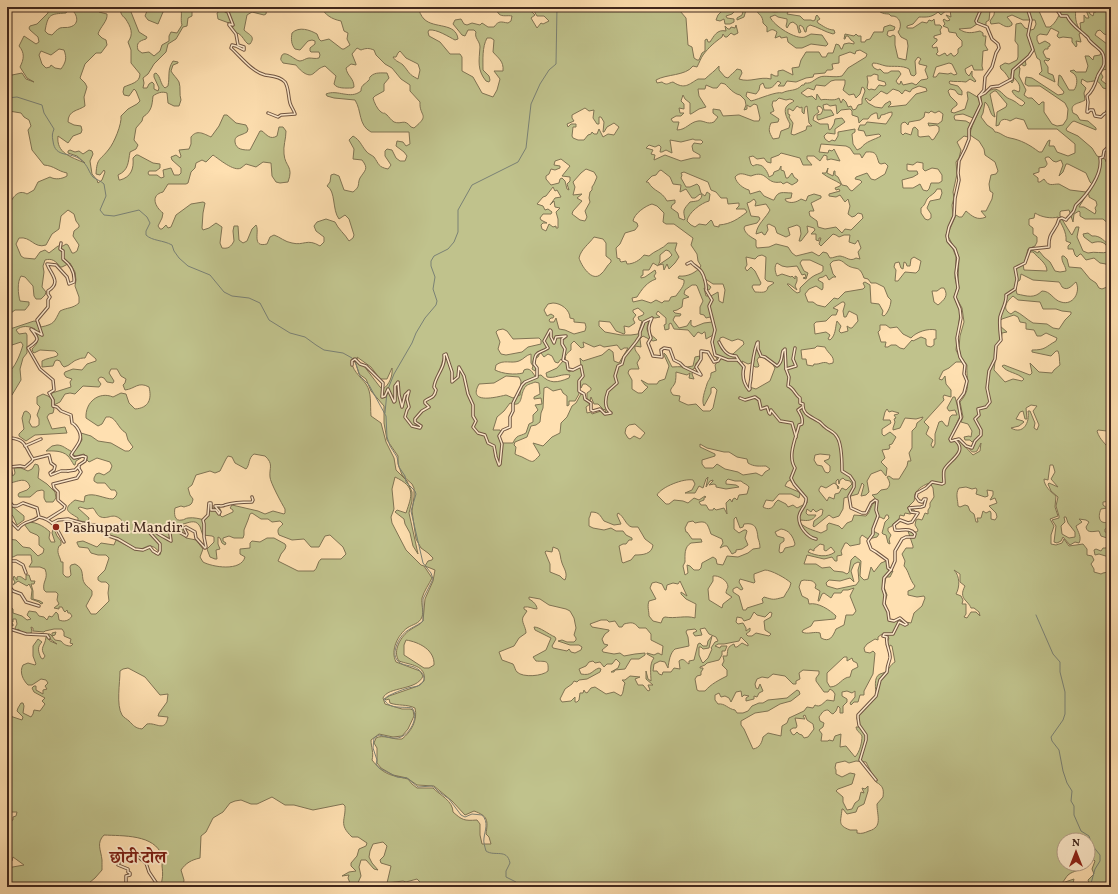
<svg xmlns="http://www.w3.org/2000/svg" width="1118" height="894" viewBox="0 0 1118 894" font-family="Vollkorn,'Noto Serif Devanagari',serif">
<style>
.green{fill:#c0c28c;stroke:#807454;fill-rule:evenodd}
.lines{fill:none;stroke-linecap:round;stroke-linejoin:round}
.stream{stroke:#7a8175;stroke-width:1}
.street-casing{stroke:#705542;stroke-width:3.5}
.street{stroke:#ffebcc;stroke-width:1.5}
.poi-dot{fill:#8f2418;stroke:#ffebcc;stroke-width:1.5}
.labels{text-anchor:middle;stroke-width:3.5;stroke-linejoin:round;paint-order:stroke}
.poi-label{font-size:15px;fill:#40271d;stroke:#ffebcc;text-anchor:start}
.quarter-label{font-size:17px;font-weight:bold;fill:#7a1f14;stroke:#ffebcc}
</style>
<rect width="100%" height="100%" fill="#ffe0b1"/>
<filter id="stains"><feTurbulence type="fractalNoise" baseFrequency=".005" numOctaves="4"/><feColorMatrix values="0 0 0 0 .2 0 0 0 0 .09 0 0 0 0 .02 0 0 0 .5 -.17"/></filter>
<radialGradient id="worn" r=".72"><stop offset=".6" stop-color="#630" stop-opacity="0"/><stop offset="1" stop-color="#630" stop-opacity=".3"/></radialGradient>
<!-- green -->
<g class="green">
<path d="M 39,7 L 94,7 L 99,12 L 107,14 C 108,21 100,27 98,34 L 102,38 L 106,40 L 107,45 L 101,53 L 96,53 L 85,64 L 80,78 L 85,83 L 87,87 L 84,97 L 85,106 C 78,111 68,110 68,122 L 74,125 L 81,126 L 82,130 L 81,133 L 73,136 L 68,143 L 58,136 C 56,153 71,157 85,163 L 77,156 L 68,153 L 68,151 L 70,150 L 75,152 L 79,151 L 83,154 L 89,150 L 92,151 L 93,154 L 90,161 L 92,174 L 97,180 L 98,183 L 102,180 L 105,172 L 104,170 L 100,175 L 96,174 C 97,157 100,161 109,149 C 114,143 122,124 121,116 L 128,109 L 137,104 L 140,101 L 136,91 L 134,89 L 129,96 L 124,95 L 123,92 L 124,87 C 130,84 140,83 140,74 L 131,63 L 131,50 L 128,42 C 134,34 131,27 125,18 C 124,18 121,14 121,13 C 120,11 121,9 122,7 L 129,7 L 139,32 L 147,37 L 146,39 C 139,41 136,43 138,50 L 142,53 L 149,52 L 154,56 L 160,51 L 162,45 L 169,41 L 169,36 L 171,32 L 177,33 L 182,25 C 180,19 183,13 180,7 L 192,7 L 192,16 L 188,18 L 187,26 L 183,27 L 176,39 L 168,44 L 166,52 L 154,64 L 148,74 L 143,78 L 144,83 L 143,88 L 147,88 L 149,84 L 152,82 L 154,84 L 154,89 L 158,91 L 159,88 L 154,77 L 154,74 L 156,73 C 161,77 160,84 165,88 L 168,86 C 170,76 167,70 173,61 L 178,62 L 178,63 L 173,65 L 171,71 C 173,75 177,78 179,82 C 181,88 179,94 181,100 L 179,106 L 174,106 L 168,103 L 167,93 C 162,91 157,93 153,96 C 152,105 152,111 143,117 L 142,121 L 136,128 L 134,140 L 138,145 L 136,149 L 130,152 C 128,162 129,170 118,175 L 119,180 L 120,180 C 131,177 134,169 133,158 L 136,155 L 138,155 L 153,163 L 160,164 L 160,168 L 156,171 L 149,171 L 148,173 L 149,175 L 157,175 L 161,178 L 164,177 L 163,170 L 171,168 L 174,175 L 179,175 L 181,173 L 181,168 L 172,160 L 171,157 L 176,155 L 180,158 L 181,156 L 179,150 L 189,149 L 191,144 L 191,137 C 197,129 204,134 211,137 L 219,126 L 224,115 L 227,115 L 236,123 L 246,125 L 248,129 L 247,132 C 244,134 240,135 238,136 C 235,138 235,139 235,142 C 236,150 244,150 250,150 L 260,131 L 262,131 C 267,135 270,140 277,136 L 279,127 L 283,127 L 286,131 C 286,139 283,146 284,154 C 285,167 294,166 288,182 L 280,183 L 276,182 L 272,176 L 271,163 L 263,162 L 256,167 L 246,164 C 244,165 243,167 241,168 C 234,172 219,159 213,155 L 206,162 L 202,160 L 196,163 L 195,168 L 191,172 L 188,183 L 186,184 L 168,184 L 163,192 C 150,195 155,207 163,213 L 162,218 L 158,226 L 160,229 L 162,229 L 166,225 L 168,228 L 171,227 L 176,215 L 191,204 L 203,202 L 205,203 L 203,213 L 202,228 L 203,230 L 209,228 L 216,223 L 222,227 L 220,243 L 222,248 C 228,249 231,247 234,241 L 233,231 L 234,226 L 238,226 L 239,240 L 243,243 L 247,241 L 252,229 L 256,225 C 260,231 251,248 267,244 L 270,237 L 274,235 C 280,237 285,242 292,243 C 304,246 307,238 320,246 L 324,242 L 324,237 L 316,231 L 314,226 L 317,222 L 326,219 L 335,222 C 338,229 345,234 349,241 L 353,238 L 354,235 L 349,219 L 345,215 L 339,219 C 332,210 336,191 327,186 L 330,182 L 331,175 L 334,174 L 339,176 L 344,190 L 353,192 C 361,186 357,184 360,178 C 365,170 369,169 362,160 L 353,159 L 354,149 L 349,140 L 353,136 C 360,140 361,145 366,151 C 368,154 372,155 374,157 C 379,164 378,167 388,169 L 391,165 L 385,156 L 385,151 L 387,149 L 392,150 L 396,158 L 400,161 L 405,161 L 407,156 L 404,152 L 396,146 L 397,141 L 403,142 L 406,146 L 410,144 L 409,132 L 371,132 C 358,125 362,111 355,100 L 334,98 L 327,96 L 326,94 C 338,89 350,100 361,91 C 361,85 364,85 368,81 C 372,77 367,80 371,76 C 375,72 382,73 387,73 L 389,78 L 384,84 L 384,91 L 375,96 L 373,98 C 374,102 377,109 381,112 C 386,115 382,111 387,115 C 389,117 391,120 394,122 C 402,125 404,118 411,127 L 414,128 C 431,114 419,117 420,102 L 410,91 L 410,85 L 401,79 L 392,68 L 385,64 L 376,55 L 374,50 C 369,48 366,48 361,50 L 357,48 L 352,54 L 356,64 L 356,65 L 351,64 L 346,68 C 347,76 354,78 354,87 L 352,88 C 346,88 337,89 334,84 L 336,76 L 325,66 C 319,68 319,69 314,73 C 308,79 299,69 296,65 L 283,63 C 282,61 280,60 281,58 C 283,47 295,61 300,61 C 303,61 306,58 309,58 C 313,58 315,59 319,58 L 320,55 L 319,52 L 311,52 L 310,51 L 310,48 L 315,44 L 315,41 L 312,40 L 308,41 L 300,50 L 295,49 C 291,44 291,39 292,33 C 299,26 310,30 317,34 L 319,39 L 321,41 L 329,39 L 342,49 L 344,49 L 350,45 L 347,39 L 348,33 L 344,31 L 341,21 C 331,19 326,15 320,7 L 418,7 C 419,11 421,16 424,19 C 434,29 456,22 458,39 L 455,40 C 449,37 437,29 429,30 L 428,32 L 429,36 L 440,42 L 450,54 L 460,54 L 462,57 L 462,71 L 473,77 L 482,93 L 493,97 L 497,90 L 500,79 L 494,71 L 503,71 C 504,61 498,58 493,52 L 494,40 L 491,38 L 487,38 C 482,47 483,60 483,70 L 489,76 L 490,80 L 489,82 L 486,81 C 477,70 479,61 480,47 C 480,41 474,38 476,32 L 474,30 L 468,30 L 465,36 L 462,35 L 453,24 L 455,20 L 461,19 L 464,24 L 467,25 L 472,23 L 480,25 L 482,23 L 488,27 L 494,27 C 499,20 501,22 508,23 L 511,21 L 512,16 C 508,15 502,17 499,14 C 496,11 497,9 493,7 C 506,7 525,3 535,15 L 531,18 L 537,28 L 541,23 L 543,24 L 549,21 L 544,16 L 537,16 L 534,11 L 539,7 L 688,7 L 681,8 L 680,11 L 686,18 L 688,45 L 692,47 L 694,58 L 697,60 L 699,60 L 702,53 L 705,51 L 705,40 L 707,39 L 708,42 L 710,42 C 714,36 717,29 726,31 L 725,26 L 728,29 L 730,29 L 731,27 L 735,28 L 736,25 L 738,33 L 734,35 L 731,33 L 727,37 L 725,37 L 723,34 L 722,37 C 715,42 709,47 703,55 C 701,58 699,63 697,67 L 693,66 C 686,76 666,74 656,80 L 657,83 L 662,82 C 667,86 668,83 673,82 C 685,90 689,84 698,79 L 705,79 C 710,74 715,71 719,66 L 719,70 L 725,77 L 728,78 C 731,74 734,73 737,69 L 741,70 L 742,73 L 739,79 C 750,83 760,76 771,79 L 771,74 L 775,76 L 778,76 L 778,71 L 783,70 L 793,75 L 792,68 L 799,67 L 801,60 L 806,52 L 819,52 L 822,57 L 826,57 L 828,53 L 833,53 L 836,44 L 839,45 L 841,49 L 842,49 L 844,44 L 849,43 L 854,44 L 854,42 L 851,40 L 848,36 L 846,36 L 845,39 L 844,39 L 845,34 L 854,36 L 856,34 L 858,36 L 861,36 L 861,42 L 865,42 L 866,40 L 870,39 L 874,32 L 883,32 L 884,27 L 890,25 L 895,27 L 894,30 L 888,31 L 887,35 L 890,37 L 893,35 L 895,36 L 895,45 L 898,58 L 906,60 L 908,46 L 907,40 L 901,37 L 898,32 C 903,26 900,15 891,16 L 889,14 C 882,14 879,12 875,7 L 927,7 L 925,9 L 928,9 L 929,7 L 937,7 L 937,9 L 941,9 L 941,7 L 992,7 L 990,11 L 989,20 L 986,22 L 986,25 L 977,23 L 977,18 L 975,22 L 977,24 L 971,28 L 959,29 C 966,34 972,33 980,31 L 983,33 L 983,36 L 986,36 L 985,45 L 988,50 L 983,51 L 982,66 L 983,70 L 974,70 L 972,65 L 965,69 L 966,73 L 969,76 L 972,71 L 972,76 L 976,81 L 975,82 L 970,79 L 966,82 C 960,81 955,82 950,81 L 949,82 L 950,84 L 958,86 L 962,91 L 962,95 L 958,94 L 955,90 L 950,89 L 948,91 L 950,96 L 957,103 L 957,105 L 952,109 L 951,112 L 954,113 L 965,109 L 968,99 L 967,92 L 969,92 L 979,98 L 981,102 L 973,118 L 963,114 L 955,115 L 954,117 L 955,120 L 966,121 L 971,124 L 969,129 L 968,137 L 964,136 L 957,142 L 961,150 L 959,158 L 956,162 L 957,174 L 953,192 L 954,198 L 952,205 L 953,215 L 946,235 L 947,242 L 953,249 L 956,257 L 955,278 L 957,287 L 954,297 L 960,312 L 956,350 L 962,362 L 956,362 L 949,368 L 943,371 L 939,379 L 942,380 L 945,376 L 946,384 L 951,390 L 951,397 L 944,395 L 943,397 L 944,400 L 924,422 L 929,427 L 926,434 L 933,440 L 931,445 L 933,448 L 935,444 L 935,434 L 939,422 L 942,421 L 946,426 L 948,426 L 950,417 L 952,415 L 957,415 L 955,410 L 949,411 L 947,408 L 953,397 L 955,397 L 960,416 L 949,440 L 957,442 L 958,440 L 959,440 L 973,455 L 980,451 L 981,443 L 977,451 C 973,453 971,452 969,448 L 973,448 L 975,441 L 972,442 L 970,440 L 965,440 L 964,437 L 969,436 L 971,437 L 972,431 L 968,424 L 961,422 L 963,417 L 960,402 C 972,388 966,381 967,365 L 961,357 L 959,348 L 960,336 L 964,322 L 962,308 L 956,297 L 959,288 L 958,281 L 959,257 L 948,236 L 949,231 L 956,215 L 959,217 L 962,217 L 966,211 C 972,216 977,221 986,217 L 981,211 L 986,211 L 992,199 L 993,193 L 990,191 L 989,184 L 991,175 L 996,174 L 998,171 L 995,162 L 985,155 L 984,149 L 979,141 L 970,135 C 971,122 984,109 981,96 C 992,89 995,85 1005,96 C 1008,99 1011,99 1014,101 C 1018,103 1018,105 1022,106 L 1025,103 C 1021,98 1015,98 1012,91 L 1014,90 L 1019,92 C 1022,84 1016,81 1012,75 L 1014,69 L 1012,69 L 1011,75 L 1014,80 L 1012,83 C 1008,78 1006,72 1001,69 L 1000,66 L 1005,63 L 1009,64 L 1017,60 L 1018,57 L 1018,45 L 1015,41 L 1016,24 L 1021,23 L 1025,28 L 1031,30 L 1034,29 L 1036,24 L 1035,20 L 1023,20 L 1012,15 L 1007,17 L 1012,23 L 1012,25 C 1007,29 1003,25 999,23 L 991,24 L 990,21 L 994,15 L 995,7 L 1039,7 L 1039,11 L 1046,27 L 1050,27 C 1056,23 1060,14 1062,7 L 1076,7 C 1075,16 1075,24 1081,31 L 1080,23 L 1084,22 L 1084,15 L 1086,18 L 1089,18 L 1086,10 L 1088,10 L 1090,14 L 1093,16 L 1094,12 L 1096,12 L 1096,7 L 1111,7 L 1111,36 L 1104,34 L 1100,30 L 1097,31 L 1095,35 L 1111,47 L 1111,68 L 1103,70 L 1101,73 L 1103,77 L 1101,80 L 1111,88 L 1111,91 L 1109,92 L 1107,89 L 1103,88 C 1096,78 1098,81 1087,82 L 1082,79 L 1081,83 L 1086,88 L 1084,93 L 1085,100 C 1079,104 1069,103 1073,113 L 1077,115 L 1080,120 L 1088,121 L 1096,128 L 1096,130 L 1074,121 L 1072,122 L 1066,129 L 1067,131 L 1078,136 L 1092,148 L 1097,156 L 1105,159 L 1106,162 L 1111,165 L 1111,226 L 1103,219 L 1085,219 L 1080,216 L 1080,212 L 1079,211 L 1074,214 L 1073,222 L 1069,210 L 1061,211 L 1060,212 L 1060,216 L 1071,234 L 1072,235 L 1076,227 L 1079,227 L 1077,237 L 1083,251 L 1088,253 C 1095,251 1102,254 1108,252 C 1108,242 1100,240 1092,243 L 1084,237 L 1083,234 L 1088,233 L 1092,236 C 1101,235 1104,242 1111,246 L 1111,428 L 1107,431 L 1098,430 L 1097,431 C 1100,441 1106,443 1110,451 C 1112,455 1111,494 1111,501 L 1103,502 L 1103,505 L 1107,508 L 1101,509 C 1097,518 1100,526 1111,521 L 1111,527 L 1105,529 L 1105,532 L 1111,533 L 1111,547 L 1108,553 L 1111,556 L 1111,577 L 1109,579 L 1111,583 L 1111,887 L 1088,887 L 1089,883 L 1088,880 L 1094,874 L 1092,869 L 1095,861 L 1094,860 L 1089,859 L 1088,861 L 1088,840 L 1064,840 L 1064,864 L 1084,864 C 1080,872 1074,870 1068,875 C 1066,877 1064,881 1062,883 L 1074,879 L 1073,883 L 1071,886 L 1063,887 L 425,887 L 417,879 L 406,882 L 403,881 L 387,883 L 391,866 L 381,863 L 380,860 L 384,856 L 387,846 L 383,842 L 373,844 L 370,851 L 369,857 L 372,863 L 378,870 L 374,869 L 366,860 L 361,860 L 359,867 L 361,876 L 356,887 L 349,887 L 350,883 L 348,878 L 349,875 L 342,876 L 349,872 L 356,871 L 351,866 L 351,863 L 357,856 L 359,849 L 366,846 L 367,843 L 358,837 L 352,837 C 338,824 346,820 345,806 L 343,804 L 313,810 L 294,805 L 285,805 L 272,797 L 257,804 L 251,804 L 241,800 L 235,801 L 230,803 L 223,812 L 213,818 L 206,832 L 201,836 L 200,858 C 191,860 186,863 181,870 L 184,880 L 183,887 L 160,887 C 163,879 163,874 162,866 C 162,863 163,859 162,856 C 155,834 122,836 104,835 C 96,843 101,850 102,860 C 102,863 102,866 102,870 L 95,878 L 84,887 L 7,887 L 7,868 L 24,865 L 13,857 L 12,861 L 10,857 L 7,856 L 7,822 L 13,820 L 13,817 L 16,816 L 17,812 L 10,812 L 7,814 L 7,713 L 10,716 L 22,720 L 23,717 L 17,711 L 18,708 L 21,703 L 23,703 L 24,706 L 23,713 L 31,717 L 33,714 L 34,710 L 40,711 L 45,704 L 42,701 L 45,698 L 34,692 L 32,688 L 34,686 L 36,686 L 36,690 L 43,694 L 43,690 L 47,689 L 45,686 L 48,683 L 46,680 L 41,679 L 32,685 L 28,685 C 23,680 19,672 23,665 L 28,663 L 35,665 L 36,664 L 33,656 L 33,646 L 38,639 L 42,642 C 37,647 38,651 41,658 L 43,659 L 45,656 C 39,647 45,647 46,637 L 48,637 L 50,641 L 57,644 L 50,639 L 48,634 L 50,634 L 52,636 L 52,633 L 56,632 L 55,635 L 52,636 L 55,640 L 61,641 C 64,645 67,646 71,646 L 73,644 L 70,643 L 71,639 L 64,636 L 64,632 L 62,629 L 54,629 L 45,631 L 44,632 L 33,631 L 33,628 L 31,627 L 32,632 L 29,634 L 22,632 L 18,629 L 16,631 L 15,628 L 17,624 L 16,619 L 13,619 L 13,622 L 10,622 L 13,624 L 13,626 L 7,624 L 7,601 L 10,607 L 13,609 L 13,613 L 22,616 L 27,620 L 31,619 L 27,615 L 29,611 L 36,612 L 39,616 L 44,617 L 47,620 L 49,616 L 52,617 L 56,612 L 58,614 L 59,620 C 64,622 69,621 72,616 L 70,613 L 68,613 L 67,610 L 65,612 L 64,611 L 62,607 L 59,607 L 59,609 L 54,608 L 59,604 L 57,600 L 58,594 L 56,592 L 46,592 L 44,590 C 42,581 49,579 45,569 L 40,567 L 29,567 L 32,562 L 31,555 L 17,555 L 13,557 L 7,557 L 7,539 L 16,540 L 23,547 L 30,548 L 38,556 L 43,553 L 44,549 L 39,545 L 39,537 L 37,535 L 30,532 L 24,524 C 32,519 44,526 50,532 L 49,538 L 51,542 L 55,542 L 52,533 L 53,529 L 54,529 L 57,536 L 61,541 L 61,545 L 59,546 C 56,553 60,556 61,562 L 63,562 L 63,574 L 66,577 L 69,577 L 71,575 L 70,567 L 71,565 L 75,564 C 86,569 80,578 85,584 C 87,587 90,588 92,591 L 92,595 L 86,606 L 91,614 L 96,614 L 109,601 L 108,593 L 109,585 L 106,582 L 101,582 L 98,580 L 98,577 L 105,570 L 109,558 L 106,555 L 98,555 L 91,553 L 88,548 L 79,547 L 77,543 L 77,542 L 83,541 L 97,547 L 101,543 L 114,545 L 116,540 C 127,545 138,554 149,548 L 155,554 L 161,554 C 158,551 156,547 151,546 C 147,545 144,549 139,549 C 130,548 118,538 109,535 L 111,532 L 118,531 L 124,523 C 114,510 109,520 101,517 C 97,516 96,511 93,508 L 87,509 L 80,507 L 78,508 L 89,518 L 88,522 L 78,521 L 78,518 C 69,512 61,510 75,500 L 84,502 L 85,496 C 94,492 104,499 113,499 L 116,496 L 117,493 L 115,490 L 111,490 L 105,483 L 97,483 L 94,481 L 94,478 L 96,474 L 99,473 L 104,475 L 110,471 L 112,466 L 110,462 L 97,458 L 89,462 L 87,460 L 87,457 L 84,454 L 76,456 L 73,455 L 73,453 L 82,440 L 81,433 L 91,436 L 98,441 L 111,443 L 125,451 L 129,451 L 133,447 L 128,440 L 126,433 C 117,428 116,415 106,417 L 102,424 L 98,426 L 86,418 C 85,402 99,391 113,397 L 121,393 L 126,394 L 129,403 L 135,409 C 149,408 152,399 149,387 C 138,381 135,389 125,390 L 123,385 L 125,383 L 126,379 L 121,376 L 117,369 L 111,369 L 109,373 L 114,381 L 113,383 L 107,382 L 104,378 L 101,377 L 99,378 L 98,380 L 101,384 L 99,387 L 83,386 L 75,394 L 70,393 L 65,394 L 60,402 L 54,405 L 54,399 L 51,395 L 52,393 L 71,387 L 70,382 L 72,379 L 66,377 L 64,374 L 65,372 L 73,369 L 82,370 L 87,364 L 96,361 L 96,359 L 88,352 L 85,358 C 83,358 81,358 79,359 C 73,360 70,366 64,367 L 62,365 L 60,361 L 57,360 L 55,361 L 53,366 L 42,367 L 42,361 C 47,358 52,358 57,356 L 58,354 L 55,351 L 40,350 L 34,353 L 33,352 L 32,349 C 38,343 41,337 34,331 L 35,329 C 29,326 22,325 16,330 L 19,334 L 26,333 L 27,335 L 27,353 L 23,358 L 20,369 L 21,380 L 12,395 L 7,395 L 8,387 L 7,374 C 15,368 20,355 23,345 L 21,342 L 12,345 L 9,343 L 7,338 L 7,330 L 34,321 L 39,322 L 41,327 C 55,324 54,322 60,311 C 68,307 72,309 79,303 L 79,297 L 75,286 L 76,280 L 75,272 L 70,263 L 62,267 L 60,267 C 56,261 52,258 45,260 L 43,266 L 44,272 L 42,287 L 46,292 L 45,295 L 41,299 L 36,299 L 34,296 L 33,286 L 25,277 L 21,276 C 17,282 18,294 20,301 L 29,302 L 29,305 L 25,310 L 15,310 L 7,316 L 7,205 L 9,205 C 13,197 18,189 27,194 L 34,190 L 38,182 L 50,177 C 55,180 62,179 67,176 L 67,173 C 57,171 55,166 44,165 L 32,150 L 28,130 L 31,126 L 29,120 L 24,117 L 21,113 L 9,111 L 7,113 L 7,76 L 22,73 L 26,79 L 34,82 L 27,78 L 20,67 C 24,59 25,53 19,46 L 24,36 L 36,44 L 39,42 L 38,37 L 30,30 L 29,28 L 30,26 L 37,24 L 48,13 L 48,11 L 43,10 ZM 69,8 C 77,12 81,24 70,27 C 67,28 63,27 60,28 C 56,30 55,32 52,35 L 48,34 L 45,31 C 48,14 50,14 66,13 ZM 948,9 L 950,10 L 951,17 L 946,15 L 950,20 L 947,21 L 944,19 L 943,20 L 945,24 L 943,26 L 948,28 L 949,32 L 956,33 L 957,36 L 962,41 L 962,46 L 958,49 L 958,53 L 955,56 L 953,56 L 951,53 L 947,56 L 945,53 L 939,56 L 936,54 L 938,52 L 937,47 L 933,48 L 932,46 L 937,41 L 937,39 L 934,38 L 934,36 L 941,34 L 940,30 L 942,27 L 940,25 L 935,25 L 934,19 L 932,21 L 929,20 L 927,23 L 922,22 L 913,28 L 907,28 L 907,26 L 913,24 L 919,17 C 926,17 931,18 938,12 L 941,15 ZM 1051,28 L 1059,32 L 1057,36 L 1059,38 L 1063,37 L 1072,38 L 1072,42 L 1076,47 L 1077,45 L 1076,41 L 1081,42 L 1079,34 L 1082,32 L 1089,40 L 1089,42 L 1095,46 L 1101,53 L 1100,55 L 1094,56 L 1093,60 L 1089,56 L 1085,56 L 1088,66 L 1086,72 L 1076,72 L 1074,70 L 1070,71 C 1072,73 1074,73 1075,75 C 1078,79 1077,86 1074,90 L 1069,90 L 1061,76 L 1059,75 L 1058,85 L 1064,92 L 1063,94 L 1058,95 L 1032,78 L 1026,77 L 1025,84 L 1028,86 L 1040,86 L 1065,103 L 1068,109 L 1067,119 L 1063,125 L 1057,126 L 1052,124 L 1044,112 L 1044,102 L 1042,102 L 1039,105 L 1032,98 L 1028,98 L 1024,95 L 1026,90 L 1019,76 L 1020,68 L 1018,66 L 1021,64 L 1024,66 L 1026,65 L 1025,59 L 1032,50 L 1030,41 L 1031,41 L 1037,58 L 1040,60 L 1042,71 L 1039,74 L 1055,82 L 1053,75 L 1048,73 L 1048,67 L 1044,61 L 1045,60 L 1048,61 L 1050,59 L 1046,58 L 1043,52 L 1045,49 L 1048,49 L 1048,47 L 1050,46 L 1050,44 L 1045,41 L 1039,44 L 1037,40 L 1037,36 L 1040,34 L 1047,35 ZM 59,49 L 64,50 C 67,58 66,62 61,69 L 55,68 L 51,65 L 50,67 L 46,68 L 42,64 L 39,55 L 41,51 L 51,55 ZM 860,50 L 867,54 L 866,57 L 848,68 L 842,76 C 835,78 824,75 820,77 C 814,79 812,84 805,83 L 804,85 L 802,85 C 796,92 789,89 782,93 C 777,91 759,99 751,101 L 746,96 L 747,92 L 756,94 L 759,90 L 760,85 L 763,83 L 765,88 C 773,89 773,86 778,81 L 781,83 L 778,86 L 784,86 L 787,81 L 796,82 L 806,78 L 813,77 L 814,74 L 825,73 L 827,70 L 831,70 L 833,69 L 832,64 L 839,63 L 839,56 L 850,52 L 855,54 L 856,51 ZM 400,51 L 406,58 L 418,64 L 420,70 L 418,79 C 408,74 410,73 403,65 C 400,62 396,62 393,57 L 396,57 L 398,53 ZM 918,57 L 921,59 L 919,62 L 919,64 L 927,66 L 925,70 L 928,78 L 927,79 L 921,80 L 916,85 L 912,83 L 903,85 L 901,81 L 900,84 L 898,84 L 896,81 L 901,74 L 899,71 L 891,71 L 888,73 L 884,73 L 880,69 L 878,70 L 874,68 L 872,65 L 873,63 C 878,63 881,65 886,66 C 893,67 902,65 909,69 L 911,75 L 914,76 L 916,74 L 915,61 ZM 949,63 L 952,64 L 957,74 L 954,75 L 951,73 L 948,74 L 939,73 L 936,77 L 933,77 L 936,67 ZM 874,74 L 878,75 L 878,80 L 885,82 L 886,85 L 884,86 L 879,85 L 875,90 L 871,89 L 869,90 L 867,88 L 868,82 L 867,76 L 871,76 ZM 835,80 L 845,80 L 845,84 L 843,90 L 849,95 L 854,94 L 856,98 L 860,94 L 862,87 L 864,88 L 865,91 L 862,99 L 862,104 L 858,105 L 856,109 L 853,110 L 851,106 L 848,107 L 846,102 L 843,99 L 841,103 L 839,98 C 833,102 826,98 821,100 L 817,94 L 816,100 L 812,96 L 807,97 L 801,93 L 808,88 L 814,90 L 816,85 L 825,86 L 831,81 ZM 721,83 L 725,84 C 729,88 734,94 740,95 L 745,100 L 746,105 L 744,110 L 747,109 L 747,105 L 750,107 L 754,104 L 757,105 L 760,118 L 759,121 L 754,121 L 739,115 L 723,116 L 720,110 L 713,109 L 713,113 L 718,117 L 714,122 C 707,125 704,120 698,121 C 690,122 686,130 677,130 L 679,122 L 673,122 L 671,119 L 676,116 L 681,116 L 684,113 L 680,113 L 679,108 L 684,109 L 684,104 L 681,101 L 683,95 L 685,99 L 690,103 L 690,114 L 691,114 L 699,109 L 706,107 L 699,96 L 698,89 L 705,89 L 706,85 L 713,88 L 717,88 ZM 919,86 L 926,88 L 927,91 L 916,94 L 906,105 L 888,107 L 891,104 L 890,101 L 885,104 L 882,108 L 875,107 L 868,103 L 865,99 L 866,98 L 870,101 C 873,97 878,95 881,91 L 887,94 L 893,89 L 899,91 L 902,94 L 905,90 L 910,92 L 912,89 ZM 994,91 L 996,91 L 1007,104 L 1006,107 L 997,112 L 996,126 L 999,125 C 1000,119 1005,118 1010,121 L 1016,118 L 1024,120 L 1028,129 L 1057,129 L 1075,144 L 1075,153 L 1068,156 L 1057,152 L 1054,146 L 1049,146 L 1050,140 L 1048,141 L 1042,152 L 1039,152 C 1030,145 1021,140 1010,138 C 1004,137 1000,132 995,132 L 993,129 L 987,125 L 981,117 L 983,113 L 985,102 C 991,107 989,115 995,117 L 990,94 ZM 779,98 L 786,100 L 790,99 L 793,100 L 794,101 C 792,103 790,103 788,105 C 782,110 787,118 790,124 L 789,128 L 781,131 L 779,138 L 773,139 C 769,132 768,130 771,123 L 778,122 L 779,119 L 770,113 L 774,111 L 772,105 L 773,101 L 776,101 ZM 827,104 L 830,106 L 836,105 L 837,114 L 841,110 L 850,109 L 852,111 L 852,115 L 858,117 L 859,123 L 863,119 L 868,119 L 871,115 L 875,113 L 877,113 L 878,119 L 880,118 L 881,115 C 885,115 888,112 892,112 L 892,115 L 886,124 L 867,122 L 865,125 L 860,125 L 858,130 L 864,131 L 866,136 L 879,134 L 881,136 C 874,140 866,141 861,148 L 857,150 L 853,144 L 852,134 L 855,132 L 855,129 L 838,132 L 838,136 L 835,141 L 832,140 L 829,142 L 825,139 L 824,136 L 827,133 L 835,134 L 835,129 L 845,122 L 842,118 L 835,119 L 834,124 L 831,129 L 829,130 L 828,124 L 820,124 L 813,120 L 814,116 L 819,112 L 817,108 L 818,106 L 821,107 L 823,110 L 821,114 L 817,115 L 817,118 L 818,120 L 834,115 L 831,110 L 824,110 L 823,105 ZM 797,106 L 800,108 L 802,107 L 802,112 L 804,114 L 805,107 L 807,106 L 809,123 L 812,126 L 807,126 L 806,130 L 794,135 L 791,134 L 793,123 L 789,117 L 790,115 L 788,114 L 788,109 L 790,109 L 793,111 ZM 585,108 L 589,111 L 594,110 L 593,118 L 597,124 L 599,124 L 599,117 L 601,117 L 604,122 L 603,132 L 604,132 L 607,127 L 614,123 L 619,127 L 614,135 L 608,134 L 603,137 L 599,129 L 597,134 L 594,134 L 592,132 L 591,134 L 588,135 L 584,140 L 578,140 L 573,138 L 572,136 L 573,127 L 576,127 L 576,124 L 571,124 L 568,127 L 567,124 L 574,121 L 572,118 L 572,115 ZM 931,111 L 935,113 L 939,111 L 943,114 L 942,121 L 938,124 L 928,123 L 929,126 L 936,125 L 939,127 L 939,131 L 934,139 L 932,140 L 929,136 L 920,137 L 918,136 L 918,130 L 915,127 L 913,128 L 911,135 L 905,133 L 903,135 L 901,133 L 901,125 L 902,123 L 905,122 L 908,125 L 909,122 L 920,120 L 924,117 L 925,112 L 929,113 ZM 693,139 L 695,140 L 701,140 L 703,142 L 701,144 L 694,143 L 692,146 L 693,151 L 700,155 L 700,158 L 693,158 L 681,161 L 665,155 L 654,160 L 655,155 L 651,154 L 653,150 L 646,148 L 649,145 L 655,147 L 659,145 L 661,147 L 660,152 L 662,152 L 666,150 L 672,153 L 670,140 L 681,142 ZM 821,144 L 846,146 L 850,148 L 854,154 L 860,154 L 862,158 L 866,152 C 877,151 876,155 879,163 L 881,164 L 885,163 L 888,166 L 885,174 L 875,180 L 871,179 L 867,173 L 856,177 L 855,179 L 860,180 L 862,182 L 852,191 L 850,190 L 847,186 L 842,185 L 838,177 L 835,175 L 835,171 L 834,171 L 833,176 L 827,173 L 828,168 L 826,173 L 822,173 C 828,178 835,180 841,184 L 840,186 L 835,188 L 836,190 L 839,189 L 840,191 L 829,194 L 829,196 L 836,197 L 840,195 L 845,202 L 848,199 L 850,206 L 848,214 L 852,217 L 855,216 L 858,213 L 862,214 L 863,218 L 851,230 L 845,229 L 842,233 L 836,227 L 825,229 L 818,227 L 817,221 L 810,216 L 809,212 L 810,211 L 814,211 L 811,203 L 821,198 L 821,196 L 814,194 L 808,196 L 806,201 L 801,199 C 797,202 791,204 786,201 L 785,199 L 791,198 L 792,193 C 783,193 778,190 774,200 L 773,200 L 764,196 L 760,191 L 750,194 L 749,190 C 744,189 736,183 735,177 C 740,171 745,175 751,176 C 768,169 765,185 781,182 L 783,184 L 787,182 L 792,185 L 797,182 L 798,180 L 794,177 L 792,173 L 788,178 L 786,178 L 784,171 L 781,170 L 781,166 L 779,170 L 774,172 L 773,175 L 769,177 C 768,173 764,165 759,165 C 757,164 755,165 753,166 L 751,164 L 749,157 L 753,156 L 757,159 L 764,158 L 767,162 L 771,163 L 771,158 L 779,155 L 781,153 L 800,158 L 803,165 L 812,165 L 807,159 L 807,156 L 814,156 L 820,161 L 824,155 L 827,156 L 827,160 L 831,159 L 840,161 L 834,149 L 832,151 L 829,150 L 828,153 L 819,152 ZM 1047,157 L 1049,157 L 1053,161 L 1056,162 L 1061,160 L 1063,165 L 1059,176 L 1063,172 L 1066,164 L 1068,164 L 1086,173 L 1090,182 L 1092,184 L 1086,192 L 1070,190 L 1059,184 C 1052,184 1049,187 1044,179 L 1040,182 L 1038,182 L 1038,178 L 1033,174 L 1039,172 L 1039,168 L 1045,167 C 1049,163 1046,163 1045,158 ZM 561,159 L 570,166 L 562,176 L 570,177 L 570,181 L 567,184 L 569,190 L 567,189 L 565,181 L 562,178 L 560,179 L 559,183 L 551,185 L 546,179 L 546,176 L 549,174 L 551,169 L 555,170 L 560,168 L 560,166 L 554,165 L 555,161 ZM 917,162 L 923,163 L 923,169 L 925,171 L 932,168 L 938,169 L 942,175 L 942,181 L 939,183 L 931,183 L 929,189 L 927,191 L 923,190 L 920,184 L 913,188 L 903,188 L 902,180 L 913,177 L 918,174 L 917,171 L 909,171 L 907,170 L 907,164 L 913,165 ZM 586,169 L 594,172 L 597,177 L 594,184 L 592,187 L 592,190 L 590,192 L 589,198 L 590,202 L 585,211 L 587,217 L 585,221 L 580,220 L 572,214 L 573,211 L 582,201 L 577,198 L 582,194 L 573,195 L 575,187 L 573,182 L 581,173 ZM 661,170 L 670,177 L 673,184 L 681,185 L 680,192 L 686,189 L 692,198 L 695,198 L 700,194 L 702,195 C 701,202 695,201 690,202 C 683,210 683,210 685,219 L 684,220 L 679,218 L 678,213 L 671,208 L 672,205 L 675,203 L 675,200 L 667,201 C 661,190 655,193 648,182 L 646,182 L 652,176 L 656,175 L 659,171 ZM 684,172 L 708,182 L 711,190 L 716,192 L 721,198 L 727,198 L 728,204 L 739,203 L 739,206 L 736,209 L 745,209 L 747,212 C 738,219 731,224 719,225 L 719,227 L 714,226 L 712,221 L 711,220 L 706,225 L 699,224 L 695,227 L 691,225 L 687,221 C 688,213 701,203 709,201 L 710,194 L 707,192 L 705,196 L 701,193 L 699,186 L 697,184 L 690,187 L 686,187 L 681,178 L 682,175 L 681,173 ZM 553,187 L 555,191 L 557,190 L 561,197 L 555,198 L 550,205 L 554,201 L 555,207 L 560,208 L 556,212 L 558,219 L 558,228 L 556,228 L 556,226 L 553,227 L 549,224 L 546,231 L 542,229 L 541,225 L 543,223 L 547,223 L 541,220 L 540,218 L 543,214 L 551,214 L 552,212 L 548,209 L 545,210 L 543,206 L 537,204 L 543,197 L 546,196 ZM 937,189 L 941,189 L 942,193 L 940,199 L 930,201 L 927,208 L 931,214 L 931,218 L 928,220 L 925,219 L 921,213 L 921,208 C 925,205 925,203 927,199 C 930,195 935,194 937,189 ZM 1087,194 L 1089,195 L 1089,197 L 1096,201 L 1097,205 L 1095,208 L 1096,211 L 1095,214 L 1084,207 L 1079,207 ZM 754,199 L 756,202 L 755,206 L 766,204 L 770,210 C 766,218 757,224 756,234 L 762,232 L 763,234 L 765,235 L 768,230 L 767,225 L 769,224 L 775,227 L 777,233 L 786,237 L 790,235 L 788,228 L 797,225 L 800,227 L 801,234 L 799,241 L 801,241 L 808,232 L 807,226 L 814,228 L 815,230 L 811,234 L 816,234 L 816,240 L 819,241 L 819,238 L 821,238 L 819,244 L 821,246 C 825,242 829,238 833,234 L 836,235 L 839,237 L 844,235 L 850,235 L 849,242 L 855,244 L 858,240 L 861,248 L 858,252 L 860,259 L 856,258 C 850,262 847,257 840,256 C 837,256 833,258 830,258 L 827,253 L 823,252 L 819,256 L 812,252 L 796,256 L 792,253 L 788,247 L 776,244 L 769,247 L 757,248 L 756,246 L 756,240 C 751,237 745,234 744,228 L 745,226 L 757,223 L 760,219 L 759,217 L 751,216 L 747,203 L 750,202 ZM 652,204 L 657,206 L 664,213 L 663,222 L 666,224 L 674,224 L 693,238 L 691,245 L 697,254 L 698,261 L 701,266 C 696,273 687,277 679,276 L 678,278 L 684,280 C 685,286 679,291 676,296 L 671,297 L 669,301 L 664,301 L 662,303 L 656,300 L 651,303 L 642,300 L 633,302 L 632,298 L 637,297 C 642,289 647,282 656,279 L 654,276 L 656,273 L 655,270 L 645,277 L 641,278 L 641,276 L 643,275 L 643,270 L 649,270 L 653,263 L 658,266 L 660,261 L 660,255 L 666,250 L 669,251 L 672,255 L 669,258 L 660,264 L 659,265 L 663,264 L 664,270 L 667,264 L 669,269 L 675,263 L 679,257 L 675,250 L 677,243 L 668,243 C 663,249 654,251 649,256 L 644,255 C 640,260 634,264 627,264 L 626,261 L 621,262 L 620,261 L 620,259 L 617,258 L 616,248 L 620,244 L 625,233 L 635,230 L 638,226 L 637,223 L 633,221 C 634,214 645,206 652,204 ZM 68,210 L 74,214 L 76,221 L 79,225 L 79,227 L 74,231 L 73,236 L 79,245 L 77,251 L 74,253 L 72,253 L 68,245 L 66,244 L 63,246 L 58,246 L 49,253 L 45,250 L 40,252 L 35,259 L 24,258 L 21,256 L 16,244 L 19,238 C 31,236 34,249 46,245 L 52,234 L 59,229 L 61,216 ZM 1035,213 C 1041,217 1051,219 1058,217 C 1061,224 1067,232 1066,241 L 1071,243 L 1068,246 L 1068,249 L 1073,249 L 1075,255 L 1077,257 L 1080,254 L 1081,254 L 1086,260 L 1094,258 L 1100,263 L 1106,264 C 1109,270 1109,282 1107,287 L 1102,289 L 1099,288 L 1096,283 L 1090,279 L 1081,268 L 1069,267 L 1067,259 L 1064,256 L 1062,256 C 1061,262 1066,266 1066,271 L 1060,272 L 1055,271 L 1050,262 L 1044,257 L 1039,251 L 1038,253 L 1032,250 L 1029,252 L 1033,252 C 1038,258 1047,263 1047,271 L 1024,270 L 1023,264 L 1025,261 L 1028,249 L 1035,246 L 1037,242 L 1037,237 L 1033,234 L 1033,228 L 1029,225 L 1029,219 L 1034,218 ZM 594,237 L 603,239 L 606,243 L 606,256 L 611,260 L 611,262 C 607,265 605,271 601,274 C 592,283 581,265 579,258 C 581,249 589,244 594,237 ZM 762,255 L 766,257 L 765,279 L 767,281 L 773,282 L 774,283 L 768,287 C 767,294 761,292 755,292 L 752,287 L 753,285 L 760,285 L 761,283 L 755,271 L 751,267 L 747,271 L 745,268 L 747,265 L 746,257 L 755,259 L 758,256 ZM 914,257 L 921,261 L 919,270 L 916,273 L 905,272 L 898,281 L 895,281 L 896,270 L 894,267 L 895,263 L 899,262 L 901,268 L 903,269 L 904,262 L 906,263 L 907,266 L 910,266 L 911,259 ZM 802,260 L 810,260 L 823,266 L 823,271 C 820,274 816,274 812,277 C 808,280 804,284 800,288 L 800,292 L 797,293 L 793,290 L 787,284 L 789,284 L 797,290 L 795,286 L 797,281 L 797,277 L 795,276 L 795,279 L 792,276 L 791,277 L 782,274 L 777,276 C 775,272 774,266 777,263 L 782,266 L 787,267 L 797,266 L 802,275 L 805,274 L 806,277 L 803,278 L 806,279 L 808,273 L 804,271 L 800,263 ZM 839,260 C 843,261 844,263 847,265 C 856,271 859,264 864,278 L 868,279 L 871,283 L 876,283 L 884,287 L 888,297 L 891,300 C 891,305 888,313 884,316 L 882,315 L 883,311 L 879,304 L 871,303 L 870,285 L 865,282 L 863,283 L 865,287 L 863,289 L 845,292 L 838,299 L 834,298 L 825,307 L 817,305 L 813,302 L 808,302 L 805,294 L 809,289 L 816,286 L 822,290 L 823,288 L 823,283 L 818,280 L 819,278 L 823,277 L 826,275 L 829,280 L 833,277 L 836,277 L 833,274 L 830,264 L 833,261 ZM 1021,274 L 1033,280 L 1059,282 C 1060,283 1061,285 1062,287 C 1068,292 1073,284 1076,282 C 1081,292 1073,306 1061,302 C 1053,300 1051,291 1042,291 C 1034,299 1027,296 1017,294 L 1016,290 L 1017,282 L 1020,280 ZM 704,278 L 713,284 L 723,284 L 725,290 L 723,303 L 719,301 L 718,292 L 711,296 L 706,296 L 704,288 L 709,290 L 711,287 L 704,281 ZM 692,285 L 696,285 L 697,286 L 703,301 L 700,307 L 700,314 L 704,315 L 706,318 L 710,317 L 712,322 L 704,323 L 694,327 L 691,325 L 691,320 L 687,326 L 679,328 L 673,320 L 675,316 L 680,316 L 681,314 L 675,313 L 673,311 L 677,310 L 682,307 L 683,299 L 689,297 L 684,294 L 685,290 ZM 941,288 L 944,288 C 949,296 944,300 938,305 L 934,302 L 932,291 L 937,291 ZM 1013,296 L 1018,300 L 1040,302 L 1043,309 L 1056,309 L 1062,311 L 1071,312 L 1071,314 L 1065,320 L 1059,329 L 1053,328 L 1047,324 L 1033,323 C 1026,319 1022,314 1015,311 L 1011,314 C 1001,309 1007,301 1013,296 ZM 842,302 L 844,302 L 845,304 L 843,311 L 844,317 L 846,317 L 849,311 L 857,315 L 858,321 L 852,328 L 850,328 L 847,326 L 848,331 L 841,333 L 839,331 L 841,326 L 837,321 C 835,328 836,335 830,340 L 828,339 L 830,335 L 826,332 L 815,334 L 814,324 L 816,322 L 826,321 L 832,315 L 836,315 L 838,310 L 833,308 ZM 553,303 C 561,303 570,310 570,318 L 574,319 L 574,322 L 585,323 L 586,327 L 585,331 L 574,334 L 565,330 L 559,329 L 556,318 L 554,322 L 550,322 L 549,320 L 551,318 L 553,318 L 554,316 L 551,314 L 547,316 L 544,310 L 548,304 ZM 638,308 L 644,313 L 643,315 L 638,317 L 639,320 L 642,321 L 638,334 L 631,335 L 621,335 L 605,332 L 599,326 L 599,321 L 610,322 L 616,331 L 624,334 L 625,333 L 624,326 L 629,327 L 635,323 L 633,319 L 636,315 L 633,312 L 633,310 ZM 658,311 L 666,318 L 666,324 L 664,325 L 665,330 L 669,329 L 669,324 L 671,323 L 674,329 L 688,330 L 694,337 L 698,332 L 702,334 L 704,332 L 705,332 L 706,339 L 713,335 L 714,354 L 718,361 L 715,365 L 716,371 L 711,373 C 711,379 708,380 707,384 C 705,391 701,400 704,406 L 711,393 L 711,388 L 714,387 L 717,390 L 713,408 L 710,411 L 703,411 L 696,404 L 688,405 L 679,401 L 680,396 L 673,395 C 668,389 672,389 675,383 C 676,380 676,375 676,372 L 687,375 L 690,373 L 689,378 L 694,379 L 692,374 L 693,369 L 695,368 L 696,363 L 700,361 L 700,356 L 695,357 L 693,366 C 686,368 680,366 672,367 L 666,355 L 664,353 L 664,355 L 669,366 L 665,379 L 659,381 L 657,384 L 648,384 L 641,380 L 645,385 L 648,387 L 642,393 L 638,393 L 632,389 L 632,380 L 628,373 L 629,370 L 631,369 L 639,369 L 637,363 L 640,358 C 639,353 634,352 635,346 L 641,347 L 640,339 L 643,336 L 653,341 L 657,340 C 648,331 643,333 651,317 L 655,318 L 660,317 L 656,314 ZM 1014,315 L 1018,317 L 1020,322 L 1026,323 L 1026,329 L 1034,330 L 1037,336 L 1041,336 L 1046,333 L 1057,338 L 1056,341 C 1045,347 1046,350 1032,350 L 1032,352 L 1051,356 L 1056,351 L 1058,351 C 1060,356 1059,360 1060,365 L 1054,370 L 1052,373 L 1039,372 L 1030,363 L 1032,373 L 1030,375 L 1004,365 L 1002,366 C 1007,373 1017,372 1024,379 L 1022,381 L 1013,379 L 1005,382 L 994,370 L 997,346 L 1001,342 L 1002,333 L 1007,332 L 1000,326 L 1000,321 L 1002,319 ZM 880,325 L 886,325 L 890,328 L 897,327 L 903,334 L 911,338 C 916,332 928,328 936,330 L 936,339 L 934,339 L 934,345 L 931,347 L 927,346 L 926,344 L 926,339 L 921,337 L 913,341 L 912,340 L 904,349 L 900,348 L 896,345 L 891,345 L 888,347 L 885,347 L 886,342 L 881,342 L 878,332 L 880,330 ZM 503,329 L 507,331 L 513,339 L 539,338 L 541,340 L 541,344 L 528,347 L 522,352 L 506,355 L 501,354 L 498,349 L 500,342 L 496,332 L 498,330 ZM 723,337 L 732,341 L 738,339 L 743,341 L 744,344 L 733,354 C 723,355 718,347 720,338 ZM 574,341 L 581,348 L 584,347 L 583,342 L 594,347 L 600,345 L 604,347 L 617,345 L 621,350 L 624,348 L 628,348 L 619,363 L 614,361 L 613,352 L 609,349 L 602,355 L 583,361 L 580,358 L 581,366 L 569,372 C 568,370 564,358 566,355 C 566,354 570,351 571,350 L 571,344 ZM 817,346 L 825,347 C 828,354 835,356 833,363 L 829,364 C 824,360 820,365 814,364 L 813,366 L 807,365 L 806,359 L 802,359 L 801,350 L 815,348 ZM 540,353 L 541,353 L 544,357 L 548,354 L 552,356 L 555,362 L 558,363 L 561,359 L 563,361 L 557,368 L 546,373 L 547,377 C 555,379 562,373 570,375 L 569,378 C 557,383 550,384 541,375 L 535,376 C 532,372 530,367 524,370 L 523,373 C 515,375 503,374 495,370 L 496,365 C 504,359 511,364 519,361 C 524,359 526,355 531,354 L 531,363 L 533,366 L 532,369 L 535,371 L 536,368 L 533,362 L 534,359 L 538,357 ZM 357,357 L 371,367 L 380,379 L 387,379 L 392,368 C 393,376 389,385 383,389 L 380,387 L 364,366 L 358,363 ZM 759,357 C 765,357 772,362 775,368 L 770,381 L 756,389 L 746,386 C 741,375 743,371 742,361 L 748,364 L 751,363 L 755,367 L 758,367 L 759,366 L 757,360 ZM 354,358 L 359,374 L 366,379 L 371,391 L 384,406 L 384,423 L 387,440 L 398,456 L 398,464 L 402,475 L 412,484 L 414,488 L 414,497 L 412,511 L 416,539 L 421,548 L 428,553 L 433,558 L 432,560 L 428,561 L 425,566 L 435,570 L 433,581 L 425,599 L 423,621 C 420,625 414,627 410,630 C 401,636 392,651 399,661 C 410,665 427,665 424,681 L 418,686 L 389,696 L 385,699 L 386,700 L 389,699 L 390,703 C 398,706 407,704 415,708 C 418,720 411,732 402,739 C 393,740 383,734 376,738 L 374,743 L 377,748 L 377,763 L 381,768 L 393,775 L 407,778 L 417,785 L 434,786 L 452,801 L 465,815 L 474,811 C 488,816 488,820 486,834 L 489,837 L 491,844 L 482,844 L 480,835 L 480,824 L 477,820 C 464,821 462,820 453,812 C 453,801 440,795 433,788 L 417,788 L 412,784 L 408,779 C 390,775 384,775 372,760 C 374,753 371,747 371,740 L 379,734 L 393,737 L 402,736 L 408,729 L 414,716 L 413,710 L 410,709 L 402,709 L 385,704 L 383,698 C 388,686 417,691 423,676 L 420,671 L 396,662 C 390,650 398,635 407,628 C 413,624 419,624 422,617 C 424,611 421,604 422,598 C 424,591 429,584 432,578 L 424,566 L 421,565 L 406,550 L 392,523 L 391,517 L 394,509 L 392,489 L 395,477 C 416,487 412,495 406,513 L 397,510 L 395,512 L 404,519 L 405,524 L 410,533 L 413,546 L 418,554 L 409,513 L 412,501 L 412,492 L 407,481 L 396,470 L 394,458 L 386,442 L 381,423 L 371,416 C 370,404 372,393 366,384 C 361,377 350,369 352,359 ZM 506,376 L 519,377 L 521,381 L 520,395 L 513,398 L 506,395 C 497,397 467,405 479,384 L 494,383 ZM 579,381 L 580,382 L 581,388 L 583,384 L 586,384 L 591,388 L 591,390 L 587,393 L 587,400 L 590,401 L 591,397 L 594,404 L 598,404 L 604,410 L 605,409 L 606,415 L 601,411 L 592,414 L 591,412 L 587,413 L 586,407 L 590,404 L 584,399 L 584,395 L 581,394 L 576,403 L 572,406 L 567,417 L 561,423 L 560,433 L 552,437 L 543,446 L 533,443 L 540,455 C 532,463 534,463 524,458 C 521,456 518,456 515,454 L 516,447 L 514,445 L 515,442 L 527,437 L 531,426 L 536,425 L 540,422 L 541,413 L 543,408 L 544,388 L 547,387 L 553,391 L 561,389 L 563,393 L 567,396 L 567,406 L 569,405 L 569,401 L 575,401 L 579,394 ZM 535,382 L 539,383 L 540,394 L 534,397 L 534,399 L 541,398 L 542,404 L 535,405 L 538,410 L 533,415 L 533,422 L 529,424 L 526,433 C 519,437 517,434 513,443 L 503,443 L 498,437 L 501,432 L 500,430 L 493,430 L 497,417 L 504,411 L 510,403 C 523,408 520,396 524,389 C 526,384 531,384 535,382 ZM 1031,405 L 1037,406 L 1033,411 L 1039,425 L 1037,430 L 1034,428 L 1035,423 L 1030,411 L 1028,411 C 1030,423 1023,435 1011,428 L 1019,426 L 1024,422 L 1023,421 L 1016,419 L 1020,412 L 1023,411 L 1025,419 L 1027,419 L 1026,408 ZM 887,409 L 889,412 L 892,411 L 899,413 L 898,414 L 894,415 L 896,418 L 894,419 L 895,422 L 893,428 L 893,430 L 900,428 L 905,418 L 916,419 L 923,417 L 922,419 L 917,423 L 916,427 L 912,431 L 912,448 L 909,453 L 911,461 L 908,461 L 907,466 L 899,479 L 893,479 L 889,476 L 887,477 C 890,482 891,485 887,489 L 881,490 L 877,494 L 872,495 L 875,498 L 876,502 C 870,504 871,512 866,516 L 854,515 L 852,521 L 847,523 L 842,529 L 839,526 L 829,523 L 827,525 L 827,530 L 821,533 C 813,530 807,529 800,523 L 801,520 C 807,521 813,521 816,515 L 808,515 L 806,513 L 807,509 L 811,512 L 813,509 L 816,512 L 821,509 L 823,510 L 822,515 L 814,521 L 813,526 L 814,527 L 829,515 L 833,518 L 839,516 L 843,509 L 844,498 L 858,494 L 862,483 L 864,485 L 861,496 L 866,495 L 869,492 L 867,481 L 871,474 L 881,470 L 886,476 L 887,468 L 881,462 L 885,458 L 882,450 L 889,449 L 890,447 L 889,445 L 892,444 L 896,437 L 890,432 L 884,436 L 882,434 L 882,429 L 891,423 L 890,420 L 883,420 L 885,412 ZM 635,424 L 645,433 L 640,439 L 634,436 L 630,439 L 628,438 L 625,433 L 626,428 L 629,425 ZM 700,444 L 707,448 L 724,452 L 729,452 L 737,457 L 747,459 L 748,463 C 754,467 760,466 766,466 L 770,469 L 765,472 L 762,476 L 756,473 L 743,475 L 738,472 L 725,469 L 717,464 L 713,468 L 705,468 L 702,464 L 702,460 L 715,456 L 715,454 L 700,447 ZM 254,454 L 265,456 C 274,464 269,468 270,477 C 270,482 282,504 285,509 L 285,513 L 284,514 L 273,511 L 265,514 L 258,511 L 232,505 L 230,508 L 233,510 L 233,512 L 222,517 L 220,515 L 221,511 L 219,507 L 212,508 L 212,505 L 210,503 L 208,515 L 205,520 C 200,519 194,517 188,518 C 186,518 184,520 182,520 C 174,522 174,513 175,508 L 181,506 L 184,507 C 189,505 192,506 193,499 L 190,495 L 188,488 L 192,485 L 196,475 L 210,471 L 215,473 L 220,471 L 226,459 L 228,456 L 232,457 L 235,463 L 246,469 C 250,465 248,458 254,454 ZM 820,454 L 830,455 L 829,459 L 824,461 L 830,466 L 830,471 L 828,473 L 825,472 L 822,466 L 817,465 L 814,460 L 815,455 ZM 1050,465 L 1053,465 L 1055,472 L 1051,479 L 1058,487 L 1049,483 L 1048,484 L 1051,491 L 1058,497 L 1056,506 L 1059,516 L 1059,518 L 1052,520 L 1056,526 L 1054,542 L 1057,543 L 1061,541 L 1063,537 L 1070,545 L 1075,542 L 1079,543 C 1082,537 1078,532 1076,526 L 1082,522 L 1079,519 L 1086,520 L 1089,522 L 1086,527 C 1087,534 1094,531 1099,531 L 1101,536 L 1107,538 L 1109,540 L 1106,548 L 1103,548 L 1101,551 L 1096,549 L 1094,550 L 1095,555 L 1099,554 L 1109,557 L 1109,570 L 1108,572 L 1103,573 L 1101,574 L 1094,572 L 1094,569 L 1091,564 L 1094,560 L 1092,556 L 1087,555 L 1087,549 L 1083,544 L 1069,546 L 1064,539 L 1062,543 L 1056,545 L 1051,544 L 1051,535 L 1054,526 L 1050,519 L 1058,516 L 1055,507 L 1056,496 C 1051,492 1044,486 1044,479 L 1048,480 ZM 708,477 L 706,487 L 710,481 L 713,480 L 713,481 L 709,485 L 714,484 L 716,485 L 716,487 L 726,489 L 739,487 L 736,485 L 726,484 L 726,481 L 728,479 L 735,481 L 741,481 C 744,484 747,484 749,487 L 747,494 L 739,495 L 737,500 L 735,498 L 733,499 L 732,502 L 730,499 L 726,503 L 727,514 L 724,508 L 716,510 L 714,508 L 713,510 L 709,510 L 706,505 L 701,505 L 699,502 L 704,500 L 704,498 L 706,497 L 705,496 L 699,500 L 694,498 L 688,503 L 683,501 L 674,500 L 669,504 L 666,504 L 657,495 C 661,487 684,478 693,480 L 695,484 L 692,490 L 685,493 L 695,493 L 699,486 L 703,488 L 706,479 ZM 843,478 L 845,480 L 850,481 L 852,484 L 846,490 L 842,488 L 839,493 L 835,494 L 834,499 L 829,497 L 827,501 L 819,491 L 819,489 L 821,486 L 826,488 L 834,483 L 837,485 L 838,489 L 839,487 L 836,484 L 836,481 L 838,479 L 839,484 L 840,480 ZM 790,480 C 795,489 809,493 807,503 L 797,508 L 793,505 L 788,507 L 786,504 L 778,500 L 775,503 C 773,509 768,510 763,507 L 766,500 L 773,501 L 779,494 L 791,494 L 799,498 L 800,494 L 799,492 L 785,486 L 787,482 ZM 930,483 L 933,488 L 934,497 L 930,503 L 930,507 L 928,510 L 928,514 L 925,513 L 922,520 L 918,519 L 916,520 L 915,525 L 918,530 L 917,532 L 908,531 L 913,546 L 913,548 L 906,548 L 902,554 L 905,561 L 904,566 C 909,571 909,579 915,586 L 913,589 L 908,591 L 908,595 L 917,597 L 924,596 L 925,598 L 922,606 L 914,613 L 911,623 L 906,622 L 900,617 L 894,621 L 890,620 L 885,602 L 887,595 L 884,587 L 886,577 L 890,577 L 893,571 L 889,571 L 886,561 L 881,563 L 874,572 L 871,567 L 868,579 L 864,580 L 860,576 L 861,561 L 855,556 L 851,560 L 849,572 L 847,574 L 843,572 L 834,571 L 830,567 L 822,568 L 816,564 L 804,564 L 807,555 L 824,559 L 832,557 L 835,561 L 837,561 L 837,556 L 842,555 L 841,551 L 845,543 L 847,543 L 850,546 L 860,544 L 860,538 L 862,535 L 868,539 L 877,537 L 879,534 L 873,531 L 877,518 L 880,517 L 884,519 L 886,515 L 888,515 L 889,518 L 885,522 L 882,533 L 883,534 L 886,535 L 888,543 L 890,544 L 889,539 L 891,535 L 888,531 L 888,528 L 892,526 L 893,524 L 899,519 L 900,515 L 904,516 L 905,513 L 910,514 L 915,512 L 914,510 L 908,509 L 908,507 L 914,501 C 915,498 914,496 915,494 C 917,489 925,484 930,483 ZM 966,487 L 972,489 L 976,488 L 977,490 L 976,494 L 985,497 L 988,496 L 987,490 L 993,491 L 993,495 L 990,500 L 995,498 L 997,503 L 989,506 L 996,513 L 997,517 L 995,520 L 991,519 L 991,513 L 990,511 L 986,513 L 983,511 L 981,518 L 977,518 L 978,522 L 976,522 L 974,514 L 970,511 L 968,506 L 965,505 L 960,507 L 958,506 C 958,500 955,494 959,488 ZM 591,512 C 600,512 600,516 604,521 L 614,525 L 621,524 L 617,515 L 618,513 C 624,516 626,526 632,527 C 634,527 636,527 638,527 L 645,539 L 653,545 C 652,554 643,555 635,555 L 631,560 L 623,563 L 622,562 L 619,546 L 623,544 L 626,544 L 629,540 L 632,540 L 632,538 L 626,535 L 623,531 L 616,531 L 611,528 L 604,530 L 593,528 L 589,526 L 589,518 L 590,516 ZM 252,513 L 261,519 L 268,519 L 272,522 L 280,521 L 283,524 C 280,527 276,529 279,535 L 292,540 L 304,539 L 311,547 L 319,547 L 325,536 L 330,535 L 343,547 L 346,554 L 341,559 L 321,559 C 317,562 318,568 314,571 L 298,571 L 278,561 L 281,554 L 285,549 L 286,546 L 285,544 L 274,538 L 267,538 L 260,542 L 252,541 L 250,543 L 250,548 L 240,549 L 240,554 L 245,557 C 241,572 212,567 203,562 L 200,557 L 203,549 L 196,540 L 186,538 L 183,535 L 183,524 C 188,523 195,519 199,525 C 201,527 201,532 203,535 L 212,536 L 214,537 L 214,542 L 207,549 L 210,557 L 215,559 L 217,559 L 216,550 L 220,549 L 218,544 L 218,537 L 220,538 L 222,543 L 225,545 L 226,543 L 223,541 L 223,538 L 229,536 L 234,538 L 243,538 L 244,535 L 244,530 L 248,520 L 250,514 ZM 736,517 L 740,528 L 743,527 L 744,524 C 756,522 757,529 758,538 C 759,541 760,544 760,548 L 753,549 L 748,553 L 738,557 L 727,556 L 723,565 L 717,564 L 716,559 L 713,557 L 702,563 L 701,568 L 699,570 L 694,570 L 690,566 L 687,565 L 688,573 L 685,575 L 683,566 L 685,562 C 685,555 684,547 691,543 L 702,542 L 701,539 L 692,539 L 687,532 L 686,532 L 685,528 L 688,522 L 693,521 L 695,523 C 707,520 707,523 711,534 L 722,539 L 723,543 L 720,548 L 724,546 L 727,546 L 732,554 L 736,552 L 736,550 L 742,549 L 748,545 L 745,538 L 747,531 L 746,530 L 744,530 L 739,533 L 734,529 L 734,519 ZM 1064,517 L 1066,517 L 1068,523 L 1075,532 L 1075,537 L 1069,538 L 1062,534 L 1061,526 L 1065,522 ZM 781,529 C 789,530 793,536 795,544 L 794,546 L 785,548 L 783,552 L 780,553 L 779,551 L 780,544 L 784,541 L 784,538 L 777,536 L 775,532 ZM 820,544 L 824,545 L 824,550 L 826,551 L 831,547 L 835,552 C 827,558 817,556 808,552 L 810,549 L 814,551 L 814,549 ZM 553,547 L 558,549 C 561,554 560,558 562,563 C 564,569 568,573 565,580 L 563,579 L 560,576 L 550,572 L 550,564 L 545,552 L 546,551 L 552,552 ZM 858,562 L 860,563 L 858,570 L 859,581 L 856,585 L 837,589 L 827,586 L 826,583 L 829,580 L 840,581 L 850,578 L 854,582 L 851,571 L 854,564 ZM 765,570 C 771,570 786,578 791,583 C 790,589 786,592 784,597 C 773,600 774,600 764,597 L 762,599 L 763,602 L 763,603 L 747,608 L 746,610 L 743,610 L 739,596 L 733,592 L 733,589 L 737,587 L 741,590 L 743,589 L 739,582 L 740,579 L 754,583 L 755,582 L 754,578 L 754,574 ZM 954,570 L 960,574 L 960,582 L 965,586 C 958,599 968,600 971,608 L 974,608 L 979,612 L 980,616 L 976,612 L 971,612 L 967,618 L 964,617 L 966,614 L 966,604 L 962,604 L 963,600 L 961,596 L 956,594 C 960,587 960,576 954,570 ZM 713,576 C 718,575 728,580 728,587 C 727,589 726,591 726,593 L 732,597 L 723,604 L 722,608 L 709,600 L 708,589 L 713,581 ZM 804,580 C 809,581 813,579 816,585 L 815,588 L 820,591 L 818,601 L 819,601 L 822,594 L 824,593 L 831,598 L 834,593 L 841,593 L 843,590 L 848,590 L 854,588 L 850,596 L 856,611 L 853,615 L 846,615 L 844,625 L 836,629 C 833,636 830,643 821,638 L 820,633 C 814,631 808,635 802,632 L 803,630 L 811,626 L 814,621 L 835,619 L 836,616 C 830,610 818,602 809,604 L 808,599 L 802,596 L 799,587 L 801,581 ZM 680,581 L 687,596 L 681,592 L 681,594 L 686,599 L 696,604 L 695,618 C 686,615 675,619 665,617 L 663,618 L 661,623 L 653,621 L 649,616 C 649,611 647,606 649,601 L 656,599 L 650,588 L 652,583 L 656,582 L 662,584 L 665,590 L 666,590 L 667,585 L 673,583 L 678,584 ZM 529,597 L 540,599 L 549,605 L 566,609 L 570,611 L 574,618 L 576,628 L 574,635 L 576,638 L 576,640 L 574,642 L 567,642 L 562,640 L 558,641 L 570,645 L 579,645 L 582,647 L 581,650 L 575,653 L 571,652 L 569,649 L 567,651 L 553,648 L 552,646 L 556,639 L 555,637 C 548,634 540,627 534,627 L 535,630 L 551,638 L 546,650 L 533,657 L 536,661 C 545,662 549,659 548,671 C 543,676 523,678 517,672 C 515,670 515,667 513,664 L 502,660 L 499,652 L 514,646 L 519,638 L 526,633 C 526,627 521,622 523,617 C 524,615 526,613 527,611 L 524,609 L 524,607 C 529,606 533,609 537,609 C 537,605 533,601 529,599 ZM 754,612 L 757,615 L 765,617 L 770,612 L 772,613 L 771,617 L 764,621 L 765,630 L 771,634 L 769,636 L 756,633 L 752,636 L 748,636 L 746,634 L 750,631 L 750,628 L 746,631 L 746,628 L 743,623 L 738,624 L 736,622 L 737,617 L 742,618 L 744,621 L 750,619 ZM 601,620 L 607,620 L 609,622 L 615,621 L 619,627 L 622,627 L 624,624 C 632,622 634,622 639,628 L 646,628 L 651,634 L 651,640 L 663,646 L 662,655 L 658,653 L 654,655 L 647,653 L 647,654 L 654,658 C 649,664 651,674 651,681 L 648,679 L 646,671 L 646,679 L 653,685 L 648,685 L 650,690 L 648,691 L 643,685 L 638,685 L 635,679 L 640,677 L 630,676 L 625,680 L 622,680 L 625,683 C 623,687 624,693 621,696 L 614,692 L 606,694 L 595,687 L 591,688 L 587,693 L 585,692 L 584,690 L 583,693 L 580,693 L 579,700 L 577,702 L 575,702 L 575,697 L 571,701 L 562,702 L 560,699 L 565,689 L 572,684 L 574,681 L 577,682 L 579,680 L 587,679 L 600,672 L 601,669 L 599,668 C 591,671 592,676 581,674 L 579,669 L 586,666 L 589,662 L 593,661 L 595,663 L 600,662 L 604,667 L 607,664 L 612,664 L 616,659 L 620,663 L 618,668 L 611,672 L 614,672 L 615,670 L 625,669 L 631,659 L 639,659 L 645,655 L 645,653 L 635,654 L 624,656 L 620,653 L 614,654 L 603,652 L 602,650 L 608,645 L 604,644 L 602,639 L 605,634 L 609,631 L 609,630 L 592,627 L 590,624 ZM 705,628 L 709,634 L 716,637 L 718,641 L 715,642 L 711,648 L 712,649 L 708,658 L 703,663 L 702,662 L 699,655 L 699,647 L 701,647 L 703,649 L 709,648 L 712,636 L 708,641 L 707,646 L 703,646 L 700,643 L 698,644 L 694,660 L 689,661 L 689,664 C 685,662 684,657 679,661 L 680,669 L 674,668 L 671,672 L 663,672 L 662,675 L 659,674 L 657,671 L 653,671 L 654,664 L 660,661 L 665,662 L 668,668 C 669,661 670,653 675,649 L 689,646 L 688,637 L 686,632 L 687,630 L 695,629 L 697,631 L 693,633 L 695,636 L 702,635 L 700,629 ZM 882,634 L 889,638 L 886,645 L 889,649 L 890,645 L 892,646 L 895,662 C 890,665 890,668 886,672 C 884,673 882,673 880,674 C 873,677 876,689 876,695 L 858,714 L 857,718 L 859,727 L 856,727 C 857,732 859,731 862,736 C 862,742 860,752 855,757 L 846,746 L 840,747 L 841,734 L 835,736 L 833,741 L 829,740 L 828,741 L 821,741 L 822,734 L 819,730 L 823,727 L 824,723 L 820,721 L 819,717 C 822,713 823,710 828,710 L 831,713 L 833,714 L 836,711 L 838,706 L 840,708 L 840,713 L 843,713 L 843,706 L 847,702 L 847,699 L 842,696 L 842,692 L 847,691 L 852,693 L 855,691 L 855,697 L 850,703 L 851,705 L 854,702 L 858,702 L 860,695 L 864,695 L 864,691 L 873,674 L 875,653 L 873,651 L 870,653 L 865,652 L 864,648 L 867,644 L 875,639 L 878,640 L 878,637 ZM 741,637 L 748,644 L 748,646 L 742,643 L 737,647 L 735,647 L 734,644 C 727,647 728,649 727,656 L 723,656 L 724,661 L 722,665 L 727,670 L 727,676 C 719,680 711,684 705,691 L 699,691 L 697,690 L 695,679 L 697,676 L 701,675 L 701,672 L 703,669 L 703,668 L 700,668 L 700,667 L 705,665 L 707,663 L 719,660 L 722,655 L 722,651 L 725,651 L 727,646 L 721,646 L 720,648 L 715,646 L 718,644 L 724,644 L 739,641 ZM 406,640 C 419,642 435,650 434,665 L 429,668 L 424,668 L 404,655 L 404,645 ZM 844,657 L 847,657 L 847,661 L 852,658 L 853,661 L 857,663 L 858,667 L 852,670 L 850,677 C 842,677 839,687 830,687 L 827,682 L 827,673 ZM 128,668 L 145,677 L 160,695 L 168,694 L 167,702 L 159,713 L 158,716 L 168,717 C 165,733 156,722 147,724 L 142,729 C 135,728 134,726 129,721 C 127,719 124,718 122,715 C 116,705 120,683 120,671 L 123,669 ZM 803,670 L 819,671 L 819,674 L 816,678 L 816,681 L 824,692 L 828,692 L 830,689 L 833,691 L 835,694 L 834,701 L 827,700 C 823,703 820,708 815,705 L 813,708 L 807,707 L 804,711 L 789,718 L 787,723 L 782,726 L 781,736 L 768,733 L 763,737 C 762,742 760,748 753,749 L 744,729 L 741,725 L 741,721 L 755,713 L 768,711 L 780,704 L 791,701 L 800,694 L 799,691 L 797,690 L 787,698 L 768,700 L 763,703 L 759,703 L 752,706 L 748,711 L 743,713 L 737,713 L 735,710 C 728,709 725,703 718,704 L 715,700 L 715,695 L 719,693 L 721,697 L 725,696 L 729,698 L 731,702 L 736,692 L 741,691 L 742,697 L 744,695 L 749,696 L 746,698 L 746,701 L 754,699 L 754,696 L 757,697 L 759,693 L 763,691 L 760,684 L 758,689 L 756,688 L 755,684 L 757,679 L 762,677 L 768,678 L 773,674 L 785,676 L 793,684 L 796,684 L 796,681 L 800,679 L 799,673 ZM 805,715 L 807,720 L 813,724 L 814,729 L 808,737 L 804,738 L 802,735 L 799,734 L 797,732 L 794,735 L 792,734 L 790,730 L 793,728 L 796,728 L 797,726 L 795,718 L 805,719 L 803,716 ZM 845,761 L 849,763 L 856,761 L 866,762 L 876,782 C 883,786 884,789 883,797 L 877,804 C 877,816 883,827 869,831 C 864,833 862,834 857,833 L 857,830 L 850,830 C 837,825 841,822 842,809 L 843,809 L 847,814 L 856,812 L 858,807 L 864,804 L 868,791 L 868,786 L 865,789 L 862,788 L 864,793 L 861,792 L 859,800 L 855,803 L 852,809 L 847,810 L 843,802 L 843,797 L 836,791 L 838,789 L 852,784 L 855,774 L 850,773 L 842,777 L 836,774 L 836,770 L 835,768 L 836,763 Z"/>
<path d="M 156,7 L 169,7 L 163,12 L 158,24 L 148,20 L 145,16 L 147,11 Z"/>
<path d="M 227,7 L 267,7 L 266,14 L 264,15 L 252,12 L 247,15 L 244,30 C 249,35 256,36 250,44 L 248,44 C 244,41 243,36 238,33 L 236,34 L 229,23 L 218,19 L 217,13 C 220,10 223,11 226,9 Z"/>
<path d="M 726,7 L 739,7 L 732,14 L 726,16 L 727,18 L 734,19 L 734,22 L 730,24 L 725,24 L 724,19 L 720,21 L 716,20 L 718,15 Z"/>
<path d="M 744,8 L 762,7 C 769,13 780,14 786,7 L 800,7 L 790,8 L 787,14 L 800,16 L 804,20 L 811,20 L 813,21 L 815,20 L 816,16 L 817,15 L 820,19 L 817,21 L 818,23 C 823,26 828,30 834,30 L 835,33 L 833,34 C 825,32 818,27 810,25 L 807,27 L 806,32 L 805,32 L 803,27 L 800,25 L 799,27 L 801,32 L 799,33 L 797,25 L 793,22 L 790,23 L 787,28 L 786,26 L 787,22 L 787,19 L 778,17 L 775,15 L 770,17 C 774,26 796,40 805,37 C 807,36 809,35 811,34 L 822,35 L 828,44 L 826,46 L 811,44 L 802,48 L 796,48 L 788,42 L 787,37 L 781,38 L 780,36 L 775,38 L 777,32 C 772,28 771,30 767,32 L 767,27 L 763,23 C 763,16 759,14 754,9 L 746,10 L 744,17 L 737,20 L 737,18 L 742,15 Z"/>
<path d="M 43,394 L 48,396 L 52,399 L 52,406 L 54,409 L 53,413 L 49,414 L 47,417 L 52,429 L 65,427 L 67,433 L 35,435 L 26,441 L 19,436 L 19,434 L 24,429 L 22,418 L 24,412 L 26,411 C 32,414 31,417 29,422 L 32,427 L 36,427 L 39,425 L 39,419 L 37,415 L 40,407 L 37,404 L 37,397 Z"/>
<path d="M 57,445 C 63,445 66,449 71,451 C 73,454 69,456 75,459 L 80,457 L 81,458 L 76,461 L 75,465 L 74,465 C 72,462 70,458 68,456 C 62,450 52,451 46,451 L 52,446 Z"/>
<path d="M 35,464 L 38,465 L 39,469 L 38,478 L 47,484 L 55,492 L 56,498 L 53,502 L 46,502 L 44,498 L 44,491 L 42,490 L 37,491 L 30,497 L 19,497 L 18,495 L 19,493 L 27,490 L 30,487 C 26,474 15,484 7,483 L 7,478 L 14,475 L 15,473 L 14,468 L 21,468 L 28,471 L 32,469 Z"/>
<path d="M 7,502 L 24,516 L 24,520 L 17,525 L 13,516 L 7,511 Z"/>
<path d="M 26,575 L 29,575 L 31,581 L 35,581 L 34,584 L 31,584 L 33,591 L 33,599 L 40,601 L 43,603 L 41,604 L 39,602 L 31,599 L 32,590 L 29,584 L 27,586 L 18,581 L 13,585 L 15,582 L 13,579 L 14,576 L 17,580 L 17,577 C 21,575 23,579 26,580 Z"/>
</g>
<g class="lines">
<!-- stream -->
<g class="stream">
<path d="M 7,98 L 17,97 L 42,105 L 44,113 L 54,129 C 52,134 52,136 53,141 C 55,159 71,151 81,160 C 88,165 89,173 93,177 C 97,180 101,181 104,184 L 106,196 L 100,210 L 104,215 L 114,216 L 139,210 L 147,217 L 150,223 L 146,231 L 146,235 C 152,241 163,240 172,245 L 174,251 L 179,258 L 188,266 L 210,275 L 224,292 L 232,296 L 249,298 L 260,303 L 269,320 L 290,333 L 305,337 L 316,345 L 324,350 L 343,353 L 352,358 L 356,364 L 360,376 L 369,385 L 386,416 L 387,437 L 390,446 L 397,457 L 399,467 L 405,476 L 406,482 L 415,491 L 416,494 L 411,511 L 423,563 L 431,573 L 433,579 L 423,599 L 423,621 C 416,627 406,629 401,637 C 397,642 392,654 397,660 C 400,665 408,665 414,667 C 421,670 429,678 420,685 C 416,687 412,687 408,688 C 401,690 394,693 388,696 L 384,699 C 389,710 402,706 412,708 C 420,717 409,736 398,738 C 392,739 385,736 379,735 L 374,738 L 373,748 L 377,760 L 376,764 L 379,768 L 397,777 L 407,778 L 418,787 L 432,786 L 435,788 L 438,791 L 449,799 L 461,815 L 465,817 L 472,814 L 482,815 C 489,822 485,830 484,838 C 483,842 485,847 486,851 C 495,857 507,848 510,863 L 506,871 L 506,877 L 516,882 L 521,887"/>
<path d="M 388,389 L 394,374 L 412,343 L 416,333 L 425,318 L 436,305 L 437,301 L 433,289 L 435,277 L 431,266 L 431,261 L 434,256 L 448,249 L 454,242 L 458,232 L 458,210 L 472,185 L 518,162 L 526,148 L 531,104 L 540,84 L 549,70 L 556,64 L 557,7"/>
<path d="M 385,413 L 387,392"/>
<path d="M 1036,615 L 1053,654 L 1060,662 L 1060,672 L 1065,692 L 1065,714 L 1063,720 L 1051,737 L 1052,741 L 1059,750 L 1063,771 L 1067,783 L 1072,791 L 1071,801 L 1074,806 L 1074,815 L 1081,831 L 1089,836 L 1092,845 L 1100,855 L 1100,861 L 1095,869 L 1090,887"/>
</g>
<defs>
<g id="street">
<path d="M 220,7 L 222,9 L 228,12 L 233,25 L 229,24 L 229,25 L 236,34 L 238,45 L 244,47 L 244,50 L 236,46 L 232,45 L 231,48 C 241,57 251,71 265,75 C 271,76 280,76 285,82 C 289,88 288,96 290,103 C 291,107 294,110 295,114 L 281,115 L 278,117 L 268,113"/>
<path d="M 982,7 L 976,21 L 977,23 L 987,27 L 992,39 L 998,44 L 999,48 L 996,53 L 992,67 L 985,77 L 984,90 L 979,96 L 981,104 L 969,129 L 969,139 L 965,149 L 959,161 L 958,173 L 959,180 L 955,198 L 954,216 L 949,227 L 947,236 L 948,241 L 955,249 L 958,258 L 956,273 L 958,288 L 955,297 L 960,309 L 961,318 L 957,338 L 958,348 L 960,357 L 965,365 L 964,374 L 967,381 L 964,393 L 958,401 L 961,418 L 950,439 L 951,441 L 959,439 L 966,446 L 972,448 L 975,441 L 981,435 L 981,430 L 975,419 L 979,415 L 978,409 L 986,407 L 990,402 L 987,388 L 989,371 L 995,359 L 996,346 L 1001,340 C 1000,332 999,325 1000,317 C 1002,309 1007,302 1006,295 L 1015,289 L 1017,279 L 1015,268 L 1025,263 L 1030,249 L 1049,247 C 1048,231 1056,232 1059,219 L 1062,218 L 1066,220 C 1068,217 1070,216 1072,213 C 1075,211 1074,208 1076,205 C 1087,195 1103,174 1100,158 L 1103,157 L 1104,151 L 1111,144"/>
<path d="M 1055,7 L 1061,16 L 1067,16 C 1071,25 1080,30 1086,36 C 1090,39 1087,38 1090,41 C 1098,50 1105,49 1104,64 C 1103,69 1098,73 1097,78 C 1095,85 1093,91 1087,96 L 1088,102 L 1087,112 L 1088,112 L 1090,110 L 1093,110 L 1095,116 L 1101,117 L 1104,114 L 1106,113 L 1111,105"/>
<path d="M 979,96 L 985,93 L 991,87 L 999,86 L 1012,79 L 1013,70 L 1029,56 L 1033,50 L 1028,35 L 1031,20 L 1027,7"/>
<path d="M 61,243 L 60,249 L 63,251 L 63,259 C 71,265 75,272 74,282 L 69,284 L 67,277 L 56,265 L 47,264 C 51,275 62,282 48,291 L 48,294 L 50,297 L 48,300 L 48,307 L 37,320 L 42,335 L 31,329 C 39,339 40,340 28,348 L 40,369 L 53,380 L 54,390 L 49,393 L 53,400 L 53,406 L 57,407 L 61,411 L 71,415 L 72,423 C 76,425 77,427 79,431 C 84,441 75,447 71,455 L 74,458 L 83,456 L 86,457 L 85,461 L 79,465 L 79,467"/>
<path d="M 687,264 L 691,262 C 694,266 698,267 701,271 C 704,275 707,286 706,290 L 712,300 L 709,306 L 715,330 L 712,342 L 715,355 L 728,360 L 738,360 L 744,367 C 742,375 743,383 749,390 L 750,389 C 749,384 751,382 751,377 C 752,365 753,354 757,343 L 758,342 L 758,349 L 761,356 L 765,357 L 777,366 C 783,362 781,357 783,351 L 785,349 L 786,369 L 789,377 L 788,386 C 794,388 795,395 800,398 L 800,403 L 803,404 C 802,414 810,416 818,421 C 821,422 822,425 825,427 C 829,431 834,431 837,437 C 842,444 842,462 842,471 L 850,476 L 854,482 L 854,487 L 849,496 L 851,508 L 862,513 L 866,513 L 871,503 L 875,500 L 877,501 L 876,510 L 878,516 L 873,529 L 873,534 L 868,541 L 871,549 L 876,552 L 887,560 L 888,568 L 891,570"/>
<path d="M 719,342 C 723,350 727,356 736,356 L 739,361"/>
<path d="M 352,365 L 352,361 L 355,359 L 360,364 L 366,366 L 383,383 L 382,397 L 385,396 L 388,389 L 394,402 L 395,401 L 395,386 L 398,382 L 399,395 L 402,407 L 405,395 L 409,391 L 407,399 L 409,407 L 407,410 L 405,417 L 412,426 L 420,428 L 421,426 L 415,422 L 415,419 L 422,411 L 429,407 L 425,403 L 425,401 C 430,397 434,399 436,390 L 434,387 C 435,376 446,367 444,355 L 446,354 L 452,372 L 452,382 L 458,377 L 459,367 L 464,376 L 468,394 L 473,405 L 473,416 L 476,421 L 473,427 L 478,433 L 485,435 L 488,443 L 494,446 L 496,457 L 499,465 L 500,464 L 502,444 L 499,436 L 503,430 L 510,427 L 510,417 L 513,411 L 513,403 L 522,385 L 525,382 L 537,377 L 537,368 L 534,364 C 535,350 539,354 548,348 L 544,341 L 550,330 L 551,331 L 551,337 L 554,343 L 556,337 L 566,336 L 562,339 L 562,344 L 565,349 L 563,360 L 567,362 L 568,369 L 573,370 L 581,366 L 583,376 L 579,381 L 579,391 L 584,394 L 585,399 L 591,403 L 591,410 L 593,411 L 600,409 L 605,414 L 611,413 C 604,408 605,399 608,391 L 617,383 L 615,376 L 618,366 L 622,364 L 624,357 L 636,342 L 640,336 L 640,332 L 644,322 L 652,318 C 648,326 648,330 651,338 L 648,343 L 653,356 L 662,357 L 661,350 L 664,348 L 670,349 L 674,360 L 680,363 L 684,367 L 701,375 L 696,367 L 701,359 L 701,351 L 708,352 L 714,362 L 718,361 L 720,358"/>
<path d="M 786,369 L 796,366 L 793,359 L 795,348"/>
<path d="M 740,398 L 745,400 L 755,397 L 759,400 L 761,409 L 767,407 L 769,413 L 770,414 L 771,410 L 780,421 L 792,423 L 796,437"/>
<path d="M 802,407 L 798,410 C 801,415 803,418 802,424 L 799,425 C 796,438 787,456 795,468 L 791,478 L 794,484 L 806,498 C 807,506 800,509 799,516 C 798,526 807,537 816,539"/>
<path d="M 7,421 L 9,435 L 11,438 C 27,440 24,446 33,459 L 32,461 L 25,467 L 20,466 L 10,467 L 11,474 L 7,476"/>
<path d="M 25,446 L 41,439"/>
<path d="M 33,459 L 49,455 L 51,463 L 55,466 L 54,470 L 50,473 L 51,475 L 61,471 L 68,471"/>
<path d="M 7,499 L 13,506 L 17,506 L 23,503 L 37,508 L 39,517 C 54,520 57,529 64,542"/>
<path d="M 7,518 L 18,529 C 24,520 31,523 39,517"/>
<path d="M 48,519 L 64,509 L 65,506 L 58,500 L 58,492 L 54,488 L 53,484 L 77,478 L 81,472 L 78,467 L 75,470 L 68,471"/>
<path d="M 52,523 L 58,520 L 68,519 L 82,523 L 99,526 L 109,536 L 118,539 L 135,549 L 143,550 L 150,547 L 153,551 L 158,554 L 160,551 L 160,544 L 150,533 L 151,531 L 155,531 C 157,534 166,538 171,541 L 169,526 L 186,536 L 187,534 L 184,528 L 186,527 L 195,532 L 196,538 L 205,548 L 206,547 L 204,537 L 204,524 L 203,520 L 208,515 L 209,503 L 211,503 L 211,510 L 216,510 L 219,514 L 220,512 L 215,506 C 218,505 222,507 225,505 C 234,502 242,502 252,502 L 253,500 L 252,497"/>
<path d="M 7,561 L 16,561 L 23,565 L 26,573"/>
<path d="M 7,584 L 13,591 L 21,594 L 26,602 L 39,606"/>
<path d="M 7,628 L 26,634 L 47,635 L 49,638"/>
<path d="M 876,780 L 860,760 L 866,740 L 866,735 L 859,725 L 858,718 L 858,715 L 876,696 L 880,680 L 887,672 C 887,665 889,663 890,658 C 891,651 885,645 887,637 L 883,636 L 884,634 L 893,634 L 899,622 L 905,625 L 907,624 L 900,618 L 894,621 L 889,620 L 888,612 L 884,604 L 885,595 L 883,589 L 884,578 L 891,570 L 895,561 L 895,551 L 902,539 L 906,537 L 914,537 L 915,534 C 910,527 902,531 895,530 L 894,525 L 900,520 L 908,523 L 912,522 L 918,513 L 911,512 L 909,508 L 921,507 L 924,506 L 926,499 L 924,499 L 922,502 L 919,501 L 916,497 L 917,493 L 926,488 L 932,482 L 942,484 L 944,483 C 944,479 943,474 944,470 C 948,461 969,452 955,440"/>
<path d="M 7,879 L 8,881 L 8,887"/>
<path d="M 126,887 L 126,876 L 130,875 L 130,873 L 128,872 L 128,869 L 118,865 L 122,856 L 131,858 L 137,856 L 146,863 L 149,872 L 159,887"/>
</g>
</defs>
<!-- street casing -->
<use href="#street" class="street-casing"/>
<!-- street -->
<use href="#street" class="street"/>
</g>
<!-- markers -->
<circle class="poi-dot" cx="56" cy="527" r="4"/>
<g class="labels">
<!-- poi labels -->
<g class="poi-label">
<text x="64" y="532">Pashupati Mandir</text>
</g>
<!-- quarter labels -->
<g class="quarter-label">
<text x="138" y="863">छोटी टोल</text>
</g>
</g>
<!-- margin -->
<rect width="1118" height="894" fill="none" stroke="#ffe0b1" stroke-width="24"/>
<rect x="8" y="8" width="1102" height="878" fill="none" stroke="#40271d" stroke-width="2"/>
<rect x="12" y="12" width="1094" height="870" fill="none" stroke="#40271d"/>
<!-- north arrow -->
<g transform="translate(1076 852)"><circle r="19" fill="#ffebcc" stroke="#b39d86"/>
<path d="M0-3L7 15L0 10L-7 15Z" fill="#8f2418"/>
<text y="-6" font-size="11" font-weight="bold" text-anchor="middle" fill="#40271d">N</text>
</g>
<rect width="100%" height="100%" filter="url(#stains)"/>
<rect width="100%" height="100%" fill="url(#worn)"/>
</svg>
